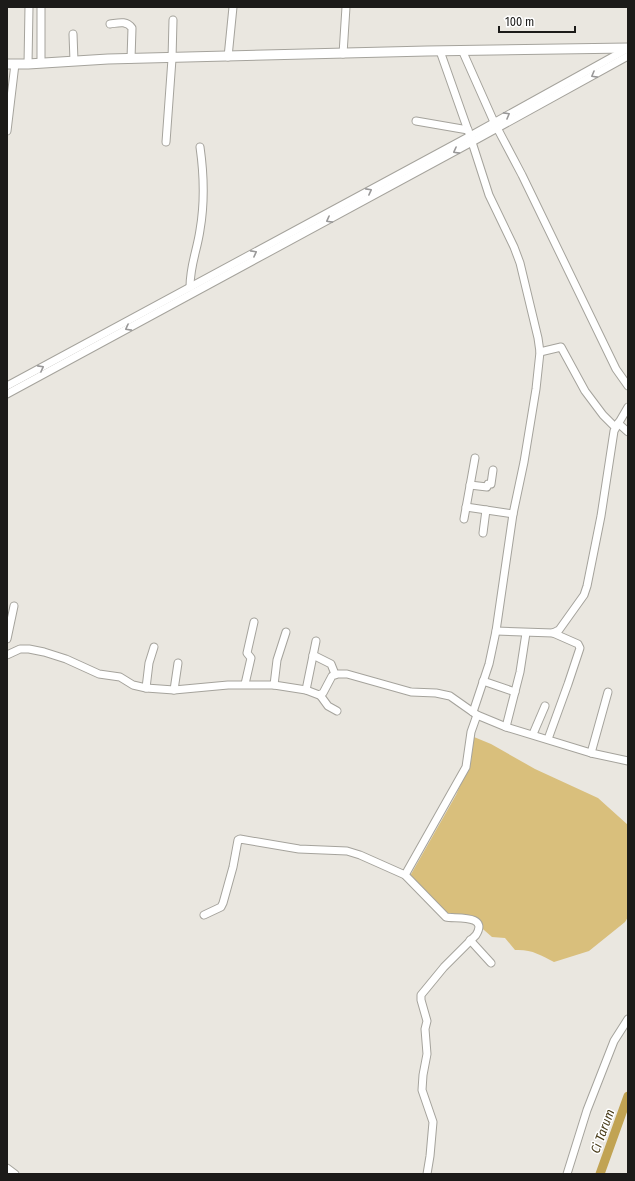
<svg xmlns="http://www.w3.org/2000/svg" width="635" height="1181" viewBox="0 0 635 1181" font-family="'Fira Sans Condensed',sans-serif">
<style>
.green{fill:#d9bf7c}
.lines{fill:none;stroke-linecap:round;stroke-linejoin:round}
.river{stroke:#c1a353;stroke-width:9}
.minor-casing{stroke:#a5a39c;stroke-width:9}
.major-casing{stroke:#a5a39c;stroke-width:11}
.minor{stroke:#fff;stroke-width:7}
.major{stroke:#fff;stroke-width:9}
.oneway{stroke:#999898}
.labels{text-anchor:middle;stroke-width:3;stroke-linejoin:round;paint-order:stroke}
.water-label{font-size:13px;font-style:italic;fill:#473a17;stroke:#fff}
</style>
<rect width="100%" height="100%" fill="#eae7e0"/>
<!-- green -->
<path class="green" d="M 474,737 L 491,744 L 535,769 L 598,798 L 628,825 L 628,917 L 625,922 L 589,951 L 554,962 C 541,955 531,949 515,950 L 505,938 L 492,937 L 476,923 L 446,917 L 410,876 L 456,795 L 471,761 Z"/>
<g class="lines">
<!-- river -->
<path class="river" d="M 600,1174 L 628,1096"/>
<defs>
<g id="minor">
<path d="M 110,24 C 118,23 126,20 132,28 L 131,59"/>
<path d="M 73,34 L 74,61"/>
<path d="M 462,50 L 494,122 L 522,175 L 616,369 L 628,386"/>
<path d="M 440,51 L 470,136 L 489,195 L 514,247 L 520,263 L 538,338 L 540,352 L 536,389 L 524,462 L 513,514 L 496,631 L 489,664 L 473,712"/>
<path d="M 343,54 L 346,7"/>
<path d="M 228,57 L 233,7"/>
<path d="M 41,63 L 41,7"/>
<path d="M 28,64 L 29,7"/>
<path d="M 416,121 L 468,130"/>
<path d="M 7,131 L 15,64"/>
<path d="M 166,142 L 172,59 L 173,20"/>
<path d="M 190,287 C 190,265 197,251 200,230 C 205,201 204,175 200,147"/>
<path d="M 540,352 L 561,347 L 585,391 L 603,415 L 615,427"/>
<path d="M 7,386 L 470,136 L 627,49"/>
<path d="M 7,394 L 472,142 L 628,56"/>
<path d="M 618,423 L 628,432"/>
<path d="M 470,485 L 487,487 L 488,484 L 491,484 L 493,470"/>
<path d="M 466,507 L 513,514"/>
<path d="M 464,519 L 475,458"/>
<path d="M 483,533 L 486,510"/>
<path d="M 496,631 L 553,633 L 559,630 L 584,595 L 587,586 L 601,516 L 614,431 L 628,407"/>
<path d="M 7,639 L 14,606"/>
<path d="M 7,655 L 20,649 L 29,649 L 44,652 L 66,659 L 99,674 L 120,677 L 133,685 L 146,688 L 174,690 L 228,685 L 274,685 L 306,690 L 319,695 L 323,693 L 332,676 L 338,674 L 347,674 L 411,692 L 436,693 L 450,696 L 477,715 L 506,727 L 591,753 L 628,761"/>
<path d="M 313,655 L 331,664 L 335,674"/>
<path d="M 483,681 L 515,692"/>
<path d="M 245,684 L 251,658 L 247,653 L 254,622"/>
<path d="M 274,685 L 277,660 L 286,632"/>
<path d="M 146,688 L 149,663 L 154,647"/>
<path d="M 174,690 L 178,663"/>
<path d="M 306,690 L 316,641"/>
<path d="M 320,695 L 328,706 L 337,711"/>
<path d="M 506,727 L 520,672 L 526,633"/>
<path d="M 533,734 L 545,706"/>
<path d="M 548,739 L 568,684 L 580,648 L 578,644 L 553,633"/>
<path d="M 591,753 L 608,692"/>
<path d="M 405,875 L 466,767 L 471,732 L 477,715"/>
<path d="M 204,915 L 221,907 L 223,903 L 233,867 L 238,840 L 240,839 L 299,849 L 347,851 L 360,855 L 405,875 L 446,917 C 455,919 489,914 476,935 L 444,967 L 421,995 L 421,1000 L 427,1021 L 425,1029 L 427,1054 L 423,1075 L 422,1090 L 433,1122 L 430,1156 L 427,1174"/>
<path d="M 470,940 L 491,963"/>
<path d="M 7,1168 L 15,1174"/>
<path d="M 567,1174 L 587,1110 L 614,1041 L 628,1019"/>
</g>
<path id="major" d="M 7,64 L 28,64 L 108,59 L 427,51 L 628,48"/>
</defs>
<!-- minor casing -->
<use href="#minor" class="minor-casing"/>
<!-- major casing -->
<use href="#major" class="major-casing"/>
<!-- minor -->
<use href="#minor" class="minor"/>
<!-- major -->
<use href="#major" class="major"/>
</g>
<!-- one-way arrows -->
<defs><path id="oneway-chevron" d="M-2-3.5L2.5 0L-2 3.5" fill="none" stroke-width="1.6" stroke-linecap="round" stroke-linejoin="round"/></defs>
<g class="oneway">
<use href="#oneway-chevron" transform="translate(594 75) rotate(151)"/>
<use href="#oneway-chevron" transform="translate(507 115) rotate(-29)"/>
<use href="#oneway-chevron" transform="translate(456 151) rotate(152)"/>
<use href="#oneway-chevron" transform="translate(369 191) rotate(-28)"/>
<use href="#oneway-chevron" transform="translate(329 220) rotate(152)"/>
<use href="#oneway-chevron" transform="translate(254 253) rotate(-28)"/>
<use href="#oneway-chevron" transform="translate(128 328) rotate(152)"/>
<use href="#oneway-chevron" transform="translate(41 368) rotate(-28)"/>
</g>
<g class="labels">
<!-- water labels -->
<g class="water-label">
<text transform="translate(602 1131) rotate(-70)" y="5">Ci Tarum</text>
</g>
</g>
<!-- border -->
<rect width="635" height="1181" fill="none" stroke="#1c1b19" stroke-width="16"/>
<!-- scale -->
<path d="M499 26v6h76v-6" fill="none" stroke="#1c1b19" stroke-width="2"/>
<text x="505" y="26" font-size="12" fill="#1c1b19" stroke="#ffffff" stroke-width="3" paint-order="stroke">100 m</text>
</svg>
